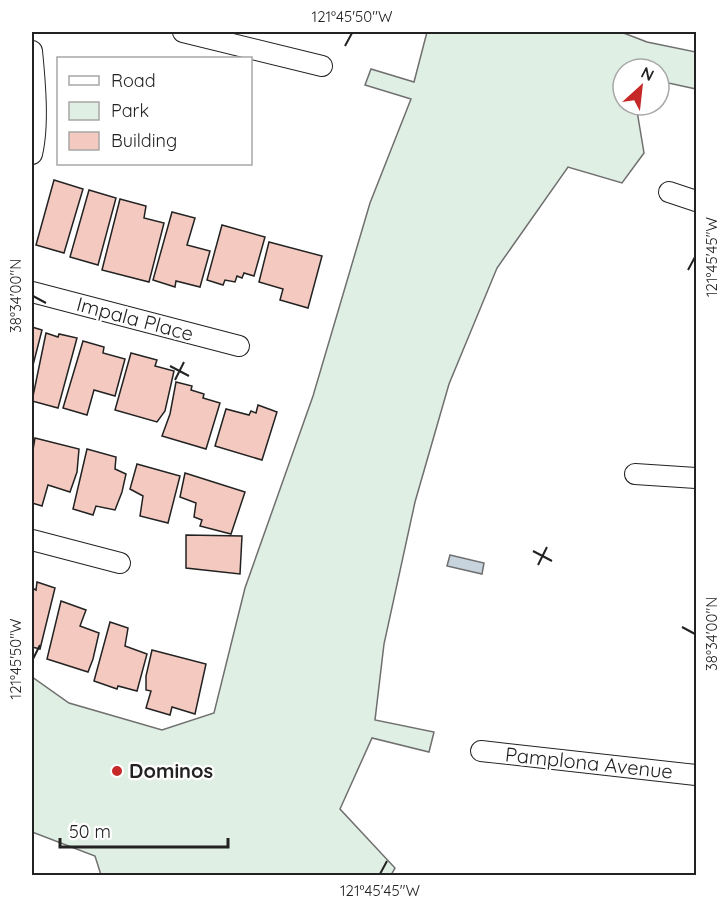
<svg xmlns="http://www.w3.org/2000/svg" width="728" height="907" viewBox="0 0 728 907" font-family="Quicksand,sans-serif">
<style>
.green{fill:#e0efe3;stroke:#6f6f6f;stroke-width:1.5}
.water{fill:#c7d3dd;stroke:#6f6f6f;stroke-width:1.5}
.building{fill:#f3c9c0;stroke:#222;stroke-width:1.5}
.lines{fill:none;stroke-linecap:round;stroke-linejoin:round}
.street-casing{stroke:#222;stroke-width:22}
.street{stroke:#fff;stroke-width:20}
.ticks{fill:none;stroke:#222;stroke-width:2}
.poi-dot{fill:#c62828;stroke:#fff;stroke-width:2}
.labels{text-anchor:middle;stroke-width:4.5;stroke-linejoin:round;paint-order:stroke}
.street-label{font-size:20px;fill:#222;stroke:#fff}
.poi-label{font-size:20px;font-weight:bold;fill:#222;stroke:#fff;text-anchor:start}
.neatline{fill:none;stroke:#222;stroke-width:2}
.ticks-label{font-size:15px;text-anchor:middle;fill:#222}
</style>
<rect width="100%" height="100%" fill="#fff"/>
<!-- green -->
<path class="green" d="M 427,32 L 621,32 L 647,42 L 696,52 L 696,89 L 659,81 L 659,69 L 623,69 L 623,105 L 636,105 L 644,153 L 622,183 L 568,167 L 497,268 L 449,384 L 415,502 L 384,644 L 375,720 L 434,732 L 429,752 L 372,738 L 340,809 L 395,868 L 391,875 L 101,875 L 95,856 L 32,832 L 32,677 L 69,703 L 162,730 L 214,713 L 245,588 L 313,396 L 370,203 L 411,99 L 365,85 L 371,69 L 414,82 Z"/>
<!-- water -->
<path class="water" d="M 450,555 L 484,563 L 482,574 L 447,566 Z"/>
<!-- building -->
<g class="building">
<path d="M 54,180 L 83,189 L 64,253 L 36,245 Z"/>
<path d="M 89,190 L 116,198 L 98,265 L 70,257 Z"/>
<path d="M 120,199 L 146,206 L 144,218 L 164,223 L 149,282 L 102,270 Z"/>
<path d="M 172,212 L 195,218 L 187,245 L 210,251 L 200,287 L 176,281 L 175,287 L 153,280 Z"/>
<path d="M 222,225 L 265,237 L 254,276 L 244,273 L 242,278 L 237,276 L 235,282 L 225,280 L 223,285 L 207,280 Z"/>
<path d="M 269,242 L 322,256 L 308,308 L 280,300 L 283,289 L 259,282 Z"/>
<path d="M 32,327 L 42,330 L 32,369 Z"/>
<path d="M 46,333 L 58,337 L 59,334 L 77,338 L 58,408 L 32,401 Z"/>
<path d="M 83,341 L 104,347 L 103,353 L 125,359 L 115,396 L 94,390 L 87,415 L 63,408 Z"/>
<path d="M 131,353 L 157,360 L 155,366 L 174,371 L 165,411 L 157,422 L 115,410 Z"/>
<path d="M 176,382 L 192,386 L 191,390 L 204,394 L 203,398 L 220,403 L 206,449 L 162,436 L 170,414 Z"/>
<path d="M 258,405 L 277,412 L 262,460 L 215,446 L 226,409 L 249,415 L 251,411 L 256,413 Z"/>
<path d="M 35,438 L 79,449 L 77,472 L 70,492 L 48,485 L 42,506 L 32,503 L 32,455 Z"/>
<path d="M 87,449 L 116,457 L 115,469 L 126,474 L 122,492 L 115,510 L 96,506 L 93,515 L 73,509 Z"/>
<path d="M 137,464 L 180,476 L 168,523 L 140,516 L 143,496 L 130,489 Z"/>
<path d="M 185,473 L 245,492 L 231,534 L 200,526 L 202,520 L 194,517 L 196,503 L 180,497 Z"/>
<path d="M 186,535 L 242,536 L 240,574 L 186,568 Z"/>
<path d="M 37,582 L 55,588 L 40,649 L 32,647 L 32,588 L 36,590 Z"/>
<path d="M 61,601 L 86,610 L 80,626 L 99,633 L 93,659 L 88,672 L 47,659 Z"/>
<path d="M 110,622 L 128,628 L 125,646 L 147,654 L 137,691 L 118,686 L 117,689 L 94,681 Z"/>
<path d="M 152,650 L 206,664 L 195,714 L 172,707 L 170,715 L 146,708 L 151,691 L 146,690 L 146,676 Z"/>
</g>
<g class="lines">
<defs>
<g id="street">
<path d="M 183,32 L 322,66"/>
<path d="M 32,51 C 35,81 39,125 32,154"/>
<path d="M 669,192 L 696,201"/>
<path d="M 32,292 L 239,346"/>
<path d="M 635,474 L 696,478"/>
<path d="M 32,540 L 120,563"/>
<path d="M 481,751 L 696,775"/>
</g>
</defs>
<!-- street casing -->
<use href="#street" class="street-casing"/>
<!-- street -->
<use href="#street" class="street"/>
</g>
<!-- ticks -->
<path class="ticks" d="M 345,46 L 352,33M 688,270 L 695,257M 33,296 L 46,303M 170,366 L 189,376M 175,380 L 184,362M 533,551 L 552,561M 538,565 L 547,547M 682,627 L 695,634M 33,659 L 40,645M 380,874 L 387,861"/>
<!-- markers -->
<circle class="poi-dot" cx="117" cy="771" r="6"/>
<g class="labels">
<!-- street labels -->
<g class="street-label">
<text transform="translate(135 319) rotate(15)" y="7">Impala Place</text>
<text transform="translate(589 763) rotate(6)" y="7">Pamplona Avenue</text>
</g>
<!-- poi labels -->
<g class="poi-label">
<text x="129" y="778">Dominos</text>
</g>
</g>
<!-- border -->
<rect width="728" height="907" fill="none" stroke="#ffffff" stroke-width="66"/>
<!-- legend -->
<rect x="57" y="57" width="195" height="108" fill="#ffffff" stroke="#a7a7a7" stroke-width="1.5"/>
<rect x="69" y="76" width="30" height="9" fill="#ffffff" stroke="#a7a7a7" stroke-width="1.5"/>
<text x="111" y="87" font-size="18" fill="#222222">Road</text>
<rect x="69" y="102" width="30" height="18" fill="#e0efe3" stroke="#a7a7a7" stroke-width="1.5"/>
<text x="111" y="117" font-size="18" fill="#222222">Park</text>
<rect x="69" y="132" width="30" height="18" fill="#f3c9c0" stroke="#a7a7a7" stroke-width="1.5"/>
<text x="111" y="147" font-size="18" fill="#222222">Building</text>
<!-- north arrow -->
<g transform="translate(641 87) rotate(27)"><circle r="28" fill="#ffffff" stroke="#a7a7a7" stroke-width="1.5"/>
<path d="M0-4.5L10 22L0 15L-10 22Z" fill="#c62828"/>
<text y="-9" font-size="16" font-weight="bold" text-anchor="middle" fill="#222222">N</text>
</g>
<!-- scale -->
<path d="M60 838v9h168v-9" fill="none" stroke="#222222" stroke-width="3"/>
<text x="69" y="838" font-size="18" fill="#222222" stroke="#ffffff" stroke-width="4.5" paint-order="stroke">50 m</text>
<rect x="33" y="33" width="662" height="841" class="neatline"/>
<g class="ticks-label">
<text x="352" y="22">121°45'50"W</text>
<text transform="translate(712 257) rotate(-90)" y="5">121°45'45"W</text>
<text transform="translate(16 296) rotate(-90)" y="5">38°34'00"N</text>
<text transform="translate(712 634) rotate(-90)" y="5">38°34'00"N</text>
<text transform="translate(16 659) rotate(-90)" y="5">121°45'50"W</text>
<text x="380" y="896">121°45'45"W</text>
</g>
</svg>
